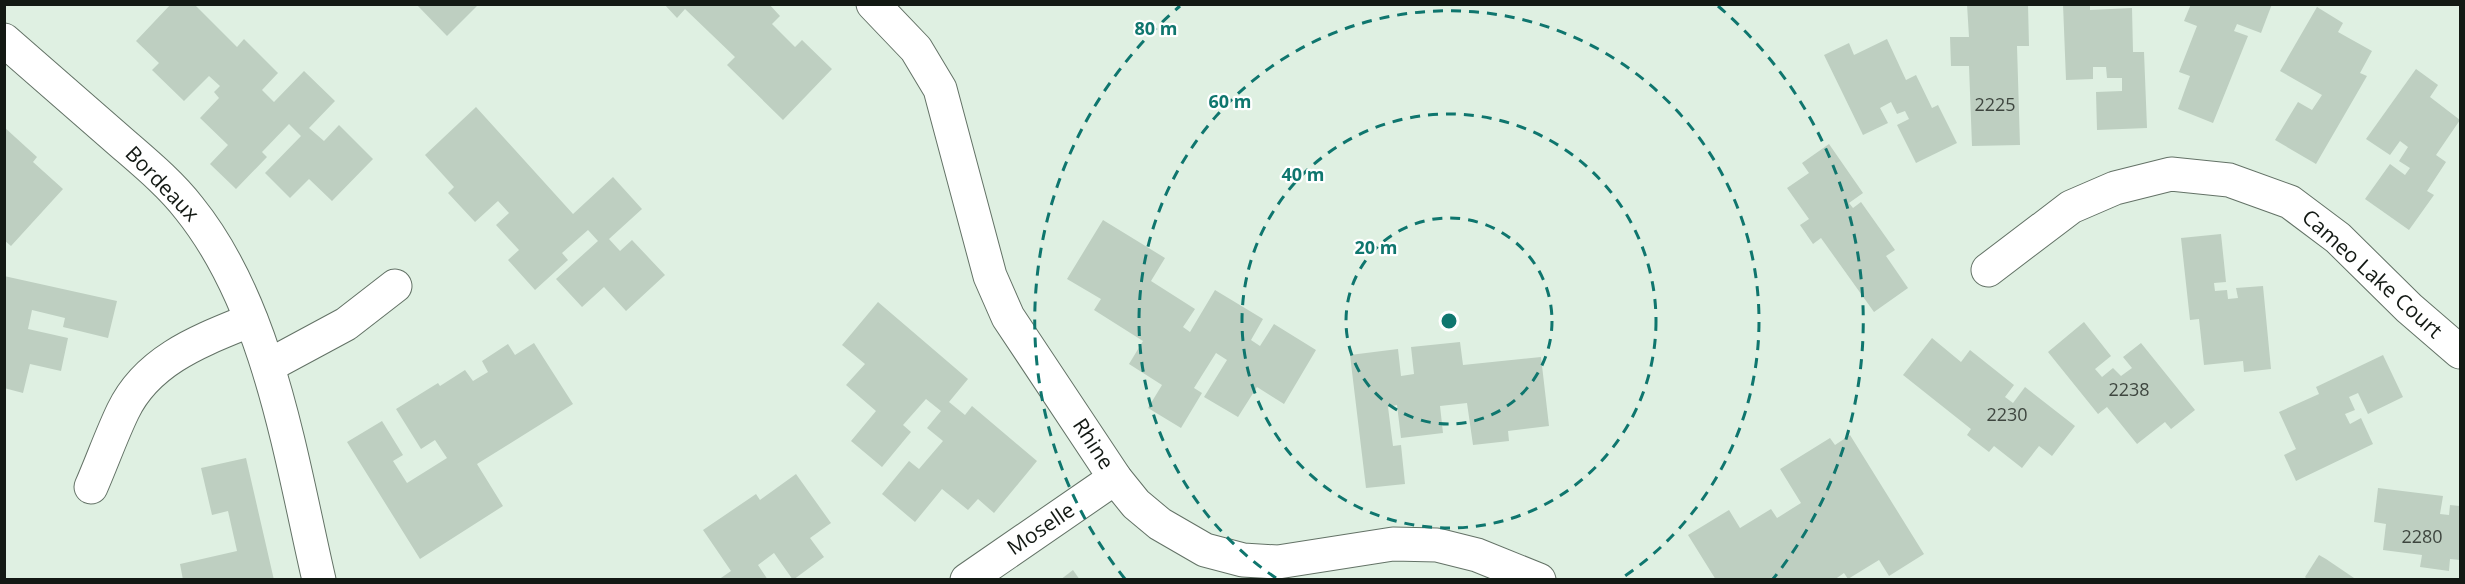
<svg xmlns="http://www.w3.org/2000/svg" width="2465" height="584" viewBox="0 0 2465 584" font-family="'Open Sans',sans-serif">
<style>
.building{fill:#becfc1}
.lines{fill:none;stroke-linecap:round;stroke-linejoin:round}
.minor-casing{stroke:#637266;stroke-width:35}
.minor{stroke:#fff;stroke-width:33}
.ring{fill:none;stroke:#0f766e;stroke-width:3;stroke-dasharray:10 8}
.labels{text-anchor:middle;stroke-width:4.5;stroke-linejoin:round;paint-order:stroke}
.number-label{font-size:18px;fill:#3e463f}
.street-label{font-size:21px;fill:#131914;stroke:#fff}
.centre{fill:#0f766e;stroke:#fff;stroke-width:3}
.ring-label{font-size:18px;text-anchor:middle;font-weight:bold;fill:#0f766e;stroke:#fff;stroke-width:4.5;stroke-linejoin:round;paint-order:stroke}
</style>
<rect width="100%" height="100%" fill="#dff0e2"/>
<!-- building -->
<g class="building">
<path d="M 171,4 L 194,4 L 237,47 L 244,39 L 278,73 L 262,90 L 274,102 L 304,71 L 335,101 L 309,128 L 324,141 L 339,125 L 373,159 L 332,201 L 309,179 L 290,198 L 265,173 L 301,136 L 289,124 L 262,152 L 267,157 L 236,189 L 210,164 L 228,145 L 200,118 L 219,98 L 214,92 L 220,86 L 209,76 L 184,101 L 152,70 L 159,63 L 136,41 Z"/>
<path d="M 416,4 L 479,4 L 447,36 Z"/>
<path d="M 664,4 L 769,4 L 780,16 L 772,24 L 795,47 L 802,40 L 832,69 L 783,120 L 727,65 L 735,57 L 685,9 L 677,18 Z"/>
<path d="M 1967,4 L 2028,4 L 2029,46 L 2017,46 L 2020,145 L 1972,146 L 1969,66 L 1951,66 L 1950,37 L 1969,37 Z"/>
<path d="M 2063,4 L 2090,4 L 2090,10 L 2132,8 L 2133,52 L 2144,52 L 2147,128 L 2097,130 L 2096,92 L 2122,91 L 2122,78 L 2107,78 L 2106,67 L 2093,67 L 2093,79 L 2066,80 Z"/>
<path d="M 2191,4 L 2272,4 L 2261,33 L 2237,24 L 2234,31 L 2248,36 L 2213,123 L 2178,109 L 2190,76 L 2179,72 L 2197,26 L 2184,21 Z"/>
<path d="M 2317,7 L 2343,23 L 2338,32 L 2372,51 L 2360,73 L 2367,76 L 2316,164 L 2275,140 L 2298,102 L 2312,110 L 2322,95 L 2280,71 Z"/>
<path d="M 1887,39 L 1906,80 L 1916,75 L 1932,108 L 1938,105 L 1957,143 L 1916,163 L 1897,125 L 1909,119 L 1905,111 L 1897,114 L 1891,102 L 1880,108 L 1888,123 L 1863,135 L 1824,55 L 1849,43 L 1854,55 Z"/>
<path d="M 2416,69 L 2438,85 L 2430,97 L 2460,120 L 2436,155 L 2446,162 L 2427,191 L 2434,195 L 2409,230 L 2365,199 L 2390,164 L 2405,175 L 2410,168 L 2399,161 L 2408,147 L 2400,141 L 2390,155 L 2366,139 Z"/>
<path d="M 476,107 L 573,214 L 613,177 L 642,209 L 609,239 L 620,251 L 632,240 L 665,275 L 626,311 L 604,287 L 582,307 L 556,279 L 598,241 L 588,230 L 562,253 L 568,260 L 535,290 L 508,260 L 519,250 L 496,225 L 509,213 L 498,201 L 475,222 L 448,193 L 454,187 L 425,155 Z"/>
<path d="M 4,127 L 37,157 L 33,162 L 63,189 L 11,246 L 4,240 Z"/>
<path d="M 1829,144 L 1863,193 L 1849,203 L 1853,208 L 1861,202 L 1895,250 L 1886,256 L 1908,288 L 1874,312 L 1821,238 L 1813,244 L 1800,225 L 1809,219 L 1787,188 L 1809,173 L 1802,163 Z"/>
<path d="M 1103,220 L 1165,258 L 1151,281 L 1195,309 L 1183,327 L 1190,332 L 1215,290 L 1263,319 L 1251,340 L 1260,346 L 1274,324 L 1316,350 L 1284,404 L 1257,387 L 1238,417 L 1204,397 L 1227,360 L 1216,353 L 1194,388 L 1202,393 L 1181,428 L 1148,408 L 1162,385 L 1129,364 L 1143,341 L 1094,310 L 1101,299 L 1067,279 Z"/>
<path d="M 2221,234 L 2226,282 L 2214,283 L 2215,291 L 2227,290 L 2228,299 L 2238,298 L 2236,288 L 2263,286 L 2271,369 L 2244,372 L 2243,361 L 2204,365 L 2199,319 L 2190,320 L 2181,238 Z"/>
<path d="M 4,276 L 117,301 L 108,338 L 63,327 L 65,318 L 32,310 L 28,329 L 68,338 L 61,371 L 30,364 L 23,393 L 4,388 Z"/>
<path d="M 878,302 L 968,379 L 949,402 L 965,415 L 972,406 L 1037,461 L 994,513 L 978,499 L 968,510 L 942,489 L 915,522 L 882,494 L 909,461 L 919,469 L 943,441 L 927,428 L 941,411 L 926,399 L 903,425 L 911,432 L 882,467 L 851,441 L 876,411 L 846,385 L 865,364 L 842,345 Z"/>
<path d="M 2084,322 L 2111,356 L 2095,369 L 2102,377 L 2113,368 L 2121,376 L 2132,368 L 2123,357 L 2141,343 L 2195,410 L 2171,429 L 2165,422 L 2137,444 L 2107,407 L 2098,414 L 2048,352 Z"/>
<path d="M 1932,338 L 1961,362 L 1970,350 L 2014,385 L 2005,397 L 2013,403 L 2025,387 L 2075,426 L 2052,456 L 2039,446 L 2022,468 L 1994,446 L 1989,452 L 1967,435 L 1971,429 L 1903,375 Z"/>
<path d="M 1460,342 L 1463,365 L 1541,357 L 1549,426 L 1508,431 L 1509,441 L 1473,445 L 1467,403 L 1440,406 L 1443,433 L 1401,438 L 1397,405 L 1388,407 L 1393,446 L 1401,445 L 1405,484 L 1366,488 L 1350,355 L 1398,349 L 1401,376 L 1414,374 L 1411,347 Z"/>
<path d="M 534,343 L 573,404 L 477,464 L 503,506 L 420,559 L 347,442 L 382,421 L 403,455 L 393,461 L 407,483 L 447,458 L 435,440 L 421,449 L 396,409 L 438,383 L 440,386 L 465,370 L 473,381 L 488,372 L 482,361 L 508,344 L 515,355 Z"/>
<path d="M 2383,355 L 2403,397 L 2368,414 L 2358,393 L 2349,397 L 2355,410 L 2345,414 L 2350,424 L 2361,418 L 2373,444 L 2296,481 L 2284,455 L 2296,449 L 2279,412 L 2319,394 L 2316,387 Z"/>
<path d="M 1850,435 L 1924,554 L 1889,576 L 1879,560 L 1848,579 L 1844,573 L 1834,580 L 1716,580 L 1688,535 L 1729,510 L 1740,528 L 1771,509 L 1777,518 L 1801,503 L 1780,469 L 1830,438 L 1835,445 Z"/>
<path d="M 246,458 L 274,580 L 183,580 L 180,564 L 237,551 L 228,511 L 212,515 L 201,468 Z"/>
<path d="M 796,474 L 831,523 L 810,538 L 824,557 L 793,580 L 774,553 L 758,565 L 768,580 L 718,580 L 731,571 L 703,530 L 756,494 L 760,500 Z"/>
<path d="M 2378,488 L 2443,496 L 2440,514 L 2449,515 L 2450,505 L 2460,506 L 2460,560 L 2450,559 L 2449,571 L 2420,567 L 2422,555 L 2383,550 L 2386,524 L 2374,522 Z"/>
<path d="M 2319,555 L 2326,559 L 2357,580 L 2308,580 L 2305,577 Z"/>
<path d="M 1073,570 L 1080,580 L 1060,580 Z"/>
</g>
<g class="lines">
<defs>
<g id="minor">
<path d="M 873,4 L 916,49 L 940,89 L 990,276 L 1008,317 L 1115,478 L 1136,504 L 1160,524 L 1205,550 L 1243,560 L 1278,562 L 1393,544 L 1437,545 L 1477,555 L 1539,580"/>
<path d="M 4,40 C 41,72 77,104 114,136 C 140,159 168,181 189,208 C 269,307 291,459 319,580"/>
<path d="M 1988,270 L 2071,207 L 2115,188 L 2171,174 L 2229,180 L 2290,202 L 2338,238 L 2409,308 L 2460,352"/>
<path d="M 268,366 L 346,324 L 395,286"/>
<path d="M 91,487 C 102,462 111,436 123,411 C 148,359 202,340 251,320"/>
<path d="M 967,580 L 1115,478"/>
</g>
</defs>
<!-- minor casing -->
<use href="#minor" class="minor-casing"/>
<!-- minor -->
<use href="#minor" class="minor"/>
</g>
<!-- distance rings -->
<g class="ring">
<circle cx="1449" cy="321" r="103"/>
<circle cx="1449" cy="321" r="207"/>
<path d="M1276 578A310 310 0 1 1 1622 578"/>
<path d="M1125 579A414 414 0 0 1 1180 6M1718 6A414 414 0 0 1 1773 579"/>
</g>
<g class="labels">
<!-- number labels -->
<g class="number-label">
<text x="1995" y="111">2225</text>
<text x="2129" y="396">2238</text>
<text x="2007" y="421">2230</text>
<text x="2422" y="543">2280</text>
</g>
<!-- street labels -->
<g class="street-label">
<text transform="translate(162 184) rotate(46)" y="7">Bordeaux</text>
<text transform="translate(2372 274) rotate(42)" y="7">Cameo Lake Court</text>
<text transform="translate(1093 444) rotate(57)" y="7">Rhine</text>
<text transform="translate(1041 529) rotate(-34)" y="7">Moselle</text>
</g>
</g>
<circle cx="1449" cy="321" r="9" class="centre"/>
<g class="ring-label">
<text x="1156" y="35">80 m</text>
<text x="1230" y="108">60 m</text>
<text x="1303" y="181">40 m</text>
<text x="1376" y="254">20 m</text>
</g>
<!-- border -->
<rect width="2465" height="584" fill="none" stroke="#131914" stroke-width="12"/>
</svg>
